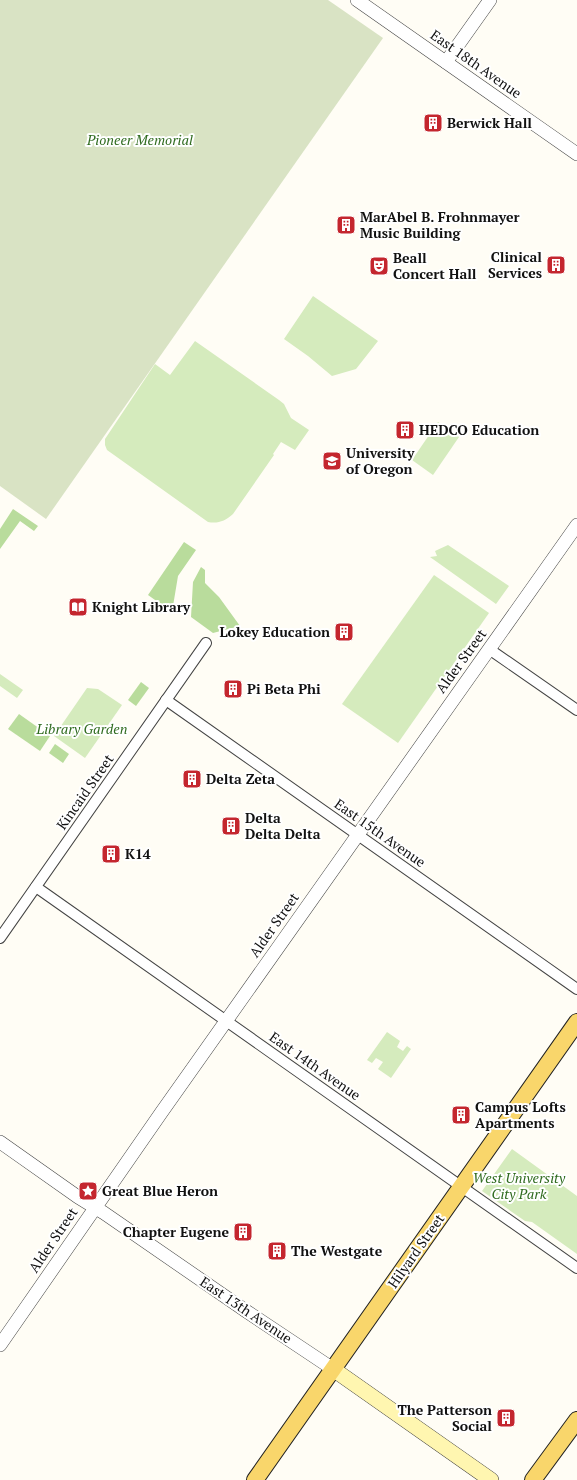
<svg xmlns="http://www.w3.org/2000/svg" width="577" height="1480" viewBox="0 0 577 1480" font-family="'PT Serif',serif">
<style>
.green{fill:#d5ebbd}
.forest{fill:#b9dc9c}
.cemetery{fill:#d9e3c4}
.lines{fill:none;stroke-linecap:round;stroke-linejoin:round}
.minor-casing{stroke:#444;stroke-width:12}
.tertiary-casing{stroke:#444;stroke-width:14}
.secondary-casing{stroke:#333;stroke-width:16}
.primary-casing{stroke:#222;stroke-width:18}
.minor{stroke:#fff;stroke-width:10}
.tertiary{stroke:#fff;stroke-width:13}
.secondary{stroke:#fff6b0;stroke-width:15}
.primary{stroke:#f9d66b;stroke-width:16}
.labels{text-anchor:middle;stroke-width:4;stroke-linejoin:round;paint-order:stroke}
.street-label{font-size:14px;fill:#111;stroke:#fff}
.poi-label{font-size:14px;font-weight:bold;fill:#111;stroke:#fff;text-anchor:start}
.park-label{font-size:14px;font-style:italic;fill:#2f6b1f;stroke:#fff}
</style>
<rect width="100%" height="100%" fill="#fffdf5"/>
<!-- green -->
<g class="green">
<path d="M 313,296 L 378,341 L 356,369 L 332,376 L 308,356 L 284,339 Z"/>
<path d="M 195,341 L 279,400 L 284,404 L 291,418 L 309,430 L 295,450 L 281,442 L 273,454 L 274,455 L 233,514 C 225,521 218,524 208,522 L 107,450 L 105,445 L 105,439 L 155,364 L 170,375 Z"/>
<path d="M 438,422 L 459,437 L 433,475 L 412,460 Z"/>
<path d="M 448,545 L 509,586 L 496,604 L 430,557 L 437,556 L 435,551 Z"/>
<path d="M 434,575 L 489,613 L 398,743 L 342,704 Z"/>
<path d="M 0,674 L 23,690 L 17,698 L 0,686 Z"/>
<path d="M 87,688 L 98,689 L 122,705 L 85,758 L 54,736 Z"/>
<path d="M 387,1032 L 400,1041 L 397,1047 L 403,1051 L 407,1046 L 411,1049 L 391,1078 L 378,1069 L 383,1062 L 376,1058 L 372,1063 L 367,1060 Z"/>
<path d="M 512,1149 L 577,1196 L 577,1254 L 532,1222 L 525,1221 L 482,1191 Z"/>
</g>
<!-- forest -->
<g class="forest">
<path d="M 13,509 L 38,526 L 34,531 L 20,521 L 0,549 L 0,529 Z"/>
<path d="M 184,542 L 196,550 L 178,576 L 172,612 L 148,595 Z"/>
<path d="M 201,567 L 205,570 L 205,583 L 219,597 L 240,626 L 213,633 L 191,617 L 193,582 Z"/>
<path d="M 141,682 L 149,688 L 136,706 L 128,700 Z"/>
<path d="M 19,714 L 50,736 L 40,751 L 8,729 Z"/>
<path d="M 55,744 L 69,754 L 63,763 L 49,753 Z"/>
</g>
<!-- cemetery -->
<path class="cemetery" d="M 0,0 L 328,0 L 383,38 L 46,519 L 0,486 Z"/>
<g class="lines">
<defs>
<g id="minor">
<path d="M 489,649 L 577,710"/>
<path d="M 166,700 L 577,989"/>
<path d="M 36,887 L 577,1268"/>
<path d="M 0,938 L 206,643"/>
</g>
<g id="tertiary">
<path d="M 357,0 L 577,154"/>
<path d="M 446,62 L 490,0"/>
<path d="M 0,1142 L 78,1197 L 104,1213 L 246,1311 L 333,1369"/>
<path d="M 0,1345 L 161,1113 L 577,525"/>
</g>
<path id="secondary" d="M 333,1369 L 491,1480"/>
<g id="primary">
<path d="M 255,1480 L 577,1022"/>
<path d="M 533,1480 L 577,1420"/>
</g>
</defs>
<!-- minor casing -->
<use href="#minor" class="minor-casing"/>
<!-- tertiary casing -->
<use href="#tertiary" class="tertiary-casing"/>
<!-- secondary casing -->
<use href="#secondary" class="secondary-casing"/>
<!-- primary casing -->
<use href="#primary" class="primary-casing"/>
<!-- minor -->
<use href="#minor" class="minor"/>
<!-- tertiary -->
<use href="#tertiary" class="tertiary"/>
<!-- secondary -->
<use href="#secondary" class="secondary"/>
<!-- primary -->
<use href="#primary" class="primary"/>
</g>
<!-- icons -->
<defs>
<symbol id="building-square" viewBox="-11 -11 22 22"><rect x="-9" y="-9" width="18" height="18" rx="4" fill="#c4262e" stroke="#fff"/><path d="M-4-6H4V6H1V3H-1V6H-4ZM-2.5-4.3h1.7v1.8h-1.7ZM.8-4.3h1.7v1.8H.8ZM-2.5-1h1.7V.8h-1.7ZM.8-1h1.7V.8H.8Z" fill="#fff"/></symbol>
<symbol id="theatre-square" viewBox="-11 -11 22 22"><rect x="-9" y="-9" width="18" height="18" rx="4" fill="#c4262e" stroke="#fff"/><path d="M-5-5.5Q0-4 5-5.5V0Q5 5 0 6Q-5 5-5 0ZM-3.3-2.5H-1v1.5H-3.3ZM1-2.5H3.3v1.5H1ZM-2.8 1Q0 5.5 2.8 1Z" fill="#fff"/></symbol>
<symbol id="university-square" viewBox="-11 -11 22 22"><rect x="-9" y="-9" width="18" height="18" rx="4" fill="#c4262e" stroke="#fff"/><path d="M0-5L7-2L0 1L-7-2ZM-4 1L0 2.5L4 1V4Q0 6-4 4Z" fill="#fff"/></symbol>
<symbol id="library-square" viewBox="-11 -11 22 22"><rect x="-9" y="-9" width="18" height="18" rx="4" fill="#c4262e" stroke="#fff"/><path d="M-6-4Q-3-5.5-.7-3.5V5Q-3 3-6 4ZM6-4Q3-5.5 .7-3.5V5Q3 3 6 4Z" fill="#fff"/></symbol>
<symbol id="sight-square" viewBox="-11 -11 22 22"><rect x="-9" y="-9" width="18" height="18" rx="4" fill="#c4262e" stroke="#fff"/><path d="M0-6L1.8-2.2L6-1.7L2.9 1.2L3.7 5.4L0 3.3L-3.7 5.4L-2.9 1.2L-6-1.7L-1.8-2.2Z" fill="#fff"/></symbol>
</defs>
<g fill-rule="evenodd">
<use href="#building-square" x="422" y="112" width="22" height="22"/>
<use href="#building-square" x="335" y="214" width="22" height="22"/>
<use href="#building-square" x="545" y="254" width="22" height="22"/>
<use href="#theatre-square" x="368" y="255" width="22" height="22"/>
<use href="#building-square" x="394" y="419" width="22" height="22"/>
<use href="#university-square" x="321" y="450" width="22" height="22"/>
<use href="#library-square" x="67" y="596" width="22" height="22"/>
<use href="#building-square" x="333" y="621" width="22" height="22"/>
<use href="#building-square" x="222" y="678" width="22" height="22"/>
<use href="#building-square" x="181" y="768" width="22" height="22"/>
<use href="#building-square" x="220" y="815" width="22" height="22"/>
<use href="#building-square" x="100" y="843" width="22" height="22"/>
<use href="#building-square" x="450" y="1104" width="22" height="22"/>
<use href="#sight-square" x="77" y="1180" width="22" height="22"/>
<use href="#building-square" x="232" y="1221" width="22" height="22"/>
<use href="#building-square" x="266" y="1240" width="22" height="22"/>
<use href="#building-square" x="495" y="1407" width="22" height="22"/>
</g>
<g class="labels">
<!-- street labels -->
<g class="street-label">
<text transform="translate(476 64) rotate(35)" y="5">East 18th Avenue</text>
<text transform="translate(461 661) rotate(-54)" y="5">Alder Street</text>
<text transform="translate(85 792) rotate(-55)" y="5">Kincaid Street</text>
<text transform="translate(380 833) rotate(35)" y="5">East 15th Avenue</text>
<text transform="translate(274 925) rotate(-55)" y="5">Alder Street</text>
<text transform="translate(315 1066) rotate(35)" y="5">East 14th Avenue</text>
<text transform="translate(53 1240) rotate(-56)" y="5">Alder Street</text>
<text transform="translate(416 1251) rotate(-55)" y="5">Hilyard Street</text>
<text transform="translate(246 1310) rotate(34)" y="5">East 13th Avenue</text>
</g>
<!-- poi labels -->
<g class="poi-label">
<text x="447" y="128">Berwick Hall</text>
<text x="360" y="222">MarAbel B. Frohnmayer<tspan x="360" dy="16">Music Building</tspan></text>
<text x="542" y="262" text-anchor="end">Clinical<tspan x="542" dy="16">Services</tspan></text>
<text x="393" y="263">Beall<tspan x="393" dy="16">Concert Hall</tspan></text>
<text x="419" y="435">HEDCO Education</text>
<text x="346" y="458">University<tspan x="346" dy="16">of Oregon</tspan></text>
<text x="92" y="612">Knight Library</text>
<text x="330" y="637" text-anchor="end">Lokey Education</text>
<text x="247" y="694">Pi Beta Phi</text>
<text x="206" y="784">Delta Zeta</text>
<text x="245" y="823">Delta<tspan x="245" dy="16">Delta Delta</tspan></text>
<text x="125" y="859">K14</text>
<text x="475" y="1112">Campus Lofts<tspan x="475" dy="16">Apartments</tspan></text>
<text x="102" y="1196">Great Blue Heron</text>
<text x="229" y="1237" text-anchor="end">Chapter Eugene</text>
<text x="291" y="1256">The Westgate</text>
<text x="492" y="1415" text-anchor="end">The Patterson<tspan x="492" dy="16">Social</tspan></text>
</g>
<!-- park labels -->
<g class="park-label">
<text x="140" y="145">Pioneer Memorial</text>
<text x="82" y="734">Library Garden</text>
<text x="519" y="1183">West University<tspan x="519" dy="16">City Park</tspan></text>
</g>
</g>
</svg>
